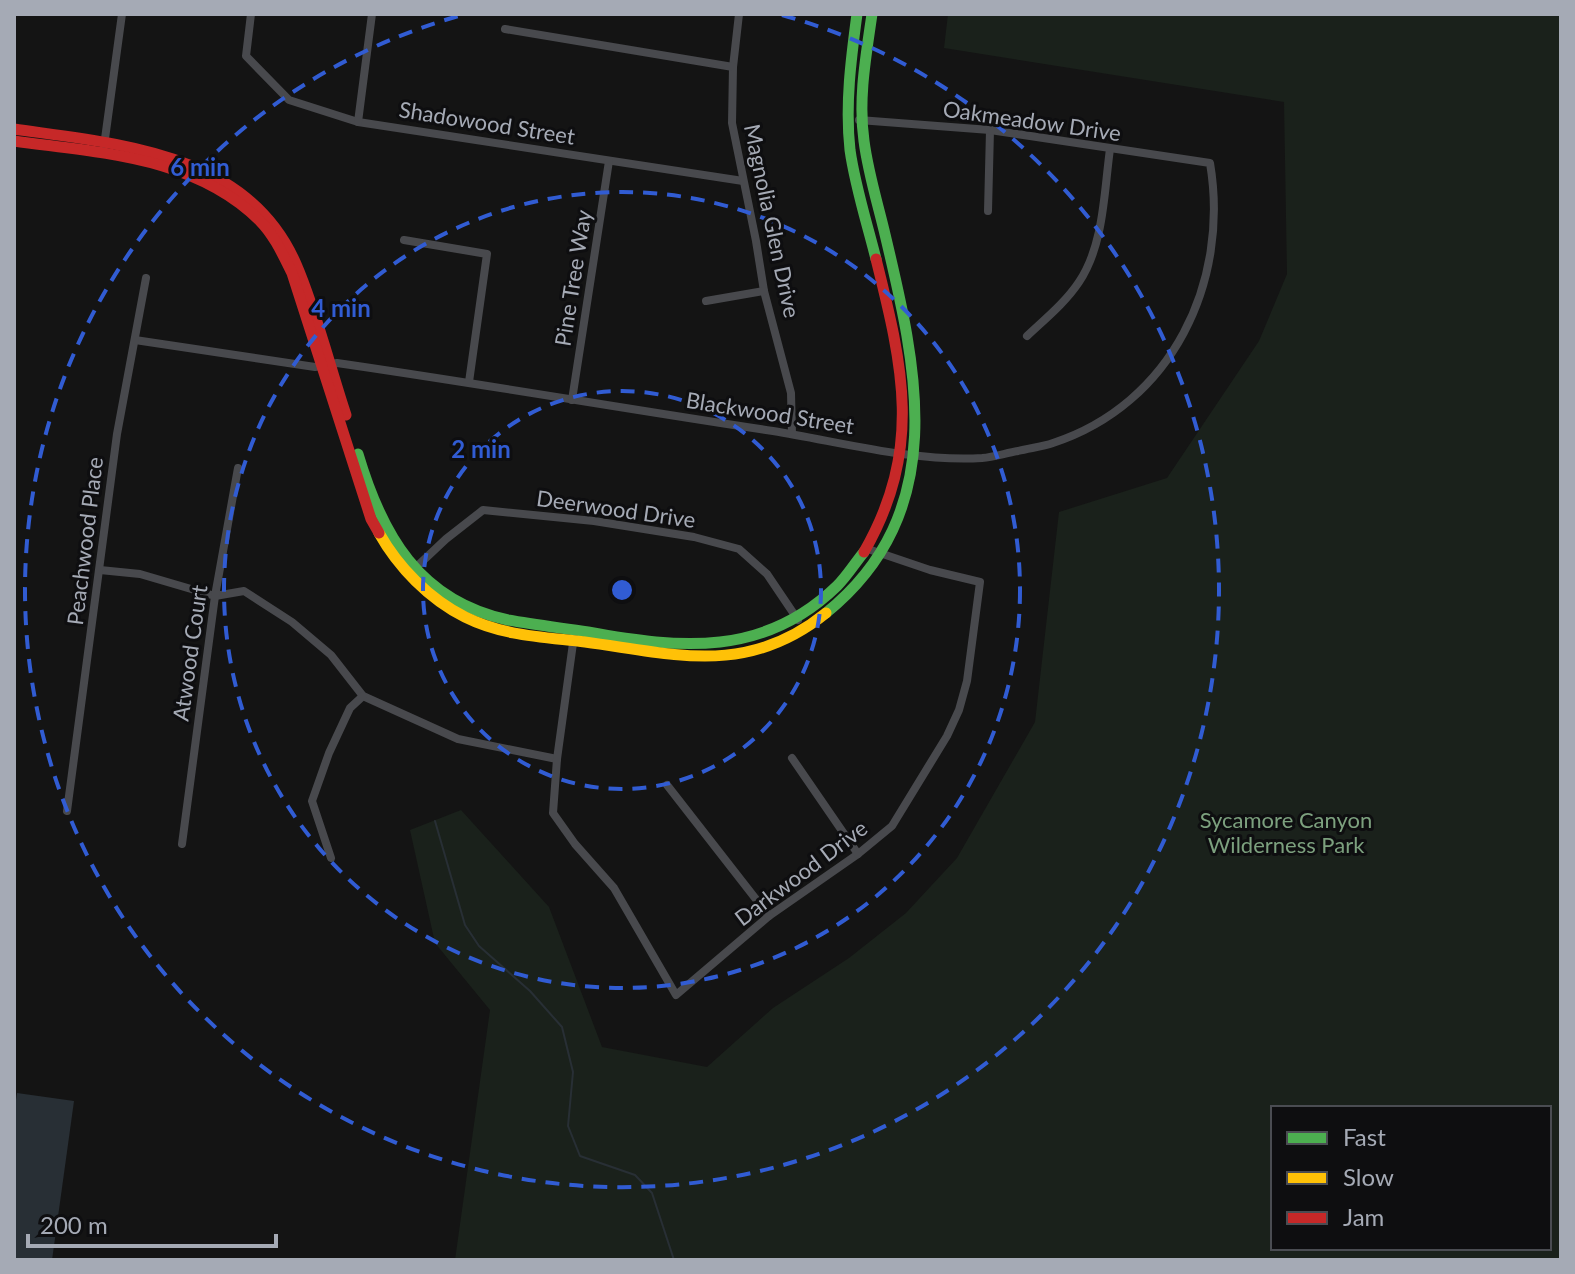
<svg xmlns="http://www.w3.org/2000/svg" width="1575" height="1274" viewBox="0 0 1575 1274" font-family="Lato,sans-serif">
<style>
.green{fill:#1a211b;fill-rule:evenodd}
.water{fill:#282f35}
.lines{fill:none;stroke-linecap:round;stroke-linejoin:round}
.stream{stroke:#282f35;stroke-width:2}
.street{stroke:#48494d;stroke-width:8}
.fast{stroke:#4caf50;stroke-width:11}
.slow{stroke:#ffc107;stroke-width:11}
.jam{stroke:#c62828;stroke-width:11}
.ring{fill:none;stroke:#315cd3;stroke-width:4;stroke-dasharray:14 10}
.labels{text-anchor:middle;stroke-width:6;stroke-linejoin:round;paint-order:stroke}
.street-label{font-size:22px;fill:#a5aab5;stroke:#0e0e10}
.park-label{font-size:22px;fill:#7ca07e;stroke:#0e0e10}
.centre{fill:#315cd3;stroke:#0e0e10;stroke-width:4}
.ring-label{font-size:24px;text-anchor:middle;font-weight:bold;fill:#315cd3;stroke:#0e0e10;stroke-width:6;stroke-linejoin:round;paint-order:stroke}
</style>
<rect width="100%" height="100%" fill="#141414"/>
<!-- green -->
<path class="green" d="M 948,14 L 1561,14 L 1561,1260 L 455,1260 L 490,1010 L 435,943 L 410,830 L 461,810 L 549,907 L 602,1047 L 707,1067 L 773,1008 L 849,958 L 906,913 L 957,858 L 1035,722 L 1059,512 L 1167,478 L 1259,341 L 1287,274 L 1284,102 L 944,48 ZM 1549,1108 L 1549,1248 L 1273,1248 L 1273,1108 Z"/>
<!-- water -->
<path class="water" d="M 17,1093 L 74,1101 L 52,1260 L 14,1260 L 14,1114 Z"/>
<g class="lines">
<!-- stream -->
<path class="stream" d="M 435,821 L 465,925 L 479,946 L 530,991 L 562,1027 L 573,1072 L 568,1126 L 580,1156 L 635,1175 L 652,1193 L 674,1260"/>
<!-- street -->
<g class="street">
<path d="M 251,14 L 246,56 L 289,100 L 358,122 L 743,181"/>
<path d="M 739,14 L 733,67 L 732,123 L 756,241 L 764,291 L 791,393 L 792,434"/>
<path d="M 505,29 L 733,67"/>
<path d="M 358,122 L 372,14"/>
<path d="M 104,146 L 122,14"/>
<path d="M 988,211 L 990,130"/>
<path d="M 404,240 L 487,254 L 469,382"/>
<path d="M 706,301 L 764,291"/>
<path d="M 1027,336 C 1045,319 1065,303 1079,282 C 1104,245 1104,192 1110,149"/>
<path d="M 135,340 L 315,367 L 337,363 C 482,384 627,409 773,431 C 841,442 912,462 982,458 C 994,457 1006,453 1018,451 C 1029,448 1042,447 1053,443 C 1172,404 1230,282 1210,163 L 990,130 L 859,120"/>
<path d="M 572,400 L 609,161"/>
<path d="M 100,570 L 140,574 L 215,596 L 244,591 L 292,622 L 331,655 L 363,696 L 458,739 L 557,759"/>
<path d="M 412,571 L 446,539 L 483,510 L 594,521 L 694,537 L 739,549 L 767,574 L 798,620"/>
<path d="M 574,636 L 557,759 L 553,813 L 575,844 L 614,888 L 676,995 L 769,916 L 858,854 L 892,826 L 947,736 L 959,710 L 967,681 L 980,582 L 930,570 L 868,549"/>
<path d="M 792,758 L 858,854"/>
<path d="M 667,785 L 769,916"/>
<path d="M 67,811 L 117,434 L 146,278"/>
<path d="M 182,844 L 215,596 L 238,468"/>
<path d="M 331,858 L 312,801 L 329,753 L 350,708 L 363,696"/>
</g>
<!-- fast -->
<g class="fast">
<path d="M 857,14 C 851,59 845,105 850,150 C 855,186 867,223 876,259"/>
<path d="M 358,454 C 382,535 419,601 508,620 C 535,625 562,628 588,632 C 681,649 764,657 837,586 C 847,576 855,563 864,552"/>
<path d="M 826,613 C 952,511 917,368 884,230 C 877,201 868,172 864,141 C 858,99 866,56 872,14"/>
</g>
<!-- slow -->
<path class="slow" d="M 379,533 C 398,567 429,599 465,617 C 503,636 544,637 585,642 C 675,654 747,677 826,613"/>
<!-- jam -->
<g class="jam">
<path d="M 14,129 C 119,144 248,152 296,264 C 316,310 330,367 346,415"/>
<path d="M 14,141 C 99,153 195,156 260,221 C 274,235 283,255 292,273 L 371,519 L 379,533"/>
<path d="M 864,552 C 923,449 903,367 876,259"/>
</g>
</g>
<!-- distance rings -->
<g class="ring">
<circle cx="622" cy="590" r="199"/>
<circle cx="622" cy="590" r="398"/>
<path d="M782 15A597 597 0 1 1 462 15"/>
</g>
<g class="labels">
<!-- street labels -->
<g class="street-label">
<text transform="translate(1032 121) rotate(8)" y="8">Oakmeadow Drive</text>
<text transform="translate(487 123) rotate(9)" y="8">Shadowood Street</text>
<text transform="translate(772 221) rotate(78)" y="8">Magnolia Glen Drive</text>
<text transform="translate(573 278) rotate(-81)" y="8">Pine Tree Way</text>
<text transform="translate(770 413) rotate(9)" y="8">Blackwood Street</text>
<text transform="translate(616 509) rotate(8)" y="8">Deerwood Drive</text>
<text transform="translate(85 541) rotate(-83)" y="8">Peachwood Place</text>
<text transform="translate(190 653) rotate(-82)" y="8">Atwood Court</text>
<text transform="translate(801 873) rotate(-37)" y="8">Darkwood Drive</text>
</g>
<!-- park labels -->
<g class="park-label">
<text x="1286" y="828">Sycamore Canyon<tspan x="1286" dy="25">Wilderness Park</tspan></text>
</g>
</g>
<circle cx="622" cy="590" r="12" class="centre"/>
<g class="ring-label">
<text x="200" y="176">6 min</text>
<text x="341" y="317">4 min</text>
<text x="481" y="458">2 min</text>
</g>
<!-- border -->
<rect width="1575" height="1274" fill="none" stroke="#a5aab5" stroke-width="32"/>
<!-- legend -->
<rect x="1271" y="1106" width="280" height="144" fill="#0e0e10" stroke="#4a4c52" stroke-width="2"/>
<rect x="1287" y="1132" width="40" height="12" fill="#4caf50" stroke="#4a4c52" stroke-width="2"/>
<text x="1343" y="1146" font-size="24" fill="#a5aab5">Fast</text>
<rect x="1287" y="1172" width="40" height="12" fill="#ffc107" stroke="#4a4c52" stroke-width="2"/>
<text x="1343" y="1186" font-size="24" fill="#a5aab5">Slow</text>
<rect x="1287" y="1212" width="40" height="12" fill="#c62828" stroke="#4a4c52" stroke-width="2"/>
<text x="1343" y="1226" font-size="24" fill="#a5aab5">Jam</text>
<!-- scale -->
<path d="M28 1234v12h248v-12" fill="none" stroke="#a5aab5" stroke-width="4"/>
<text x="40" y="1234" font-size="24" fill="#a5aab5" stroke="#0e0e10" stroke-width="6" paint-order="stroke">200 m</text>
</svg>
